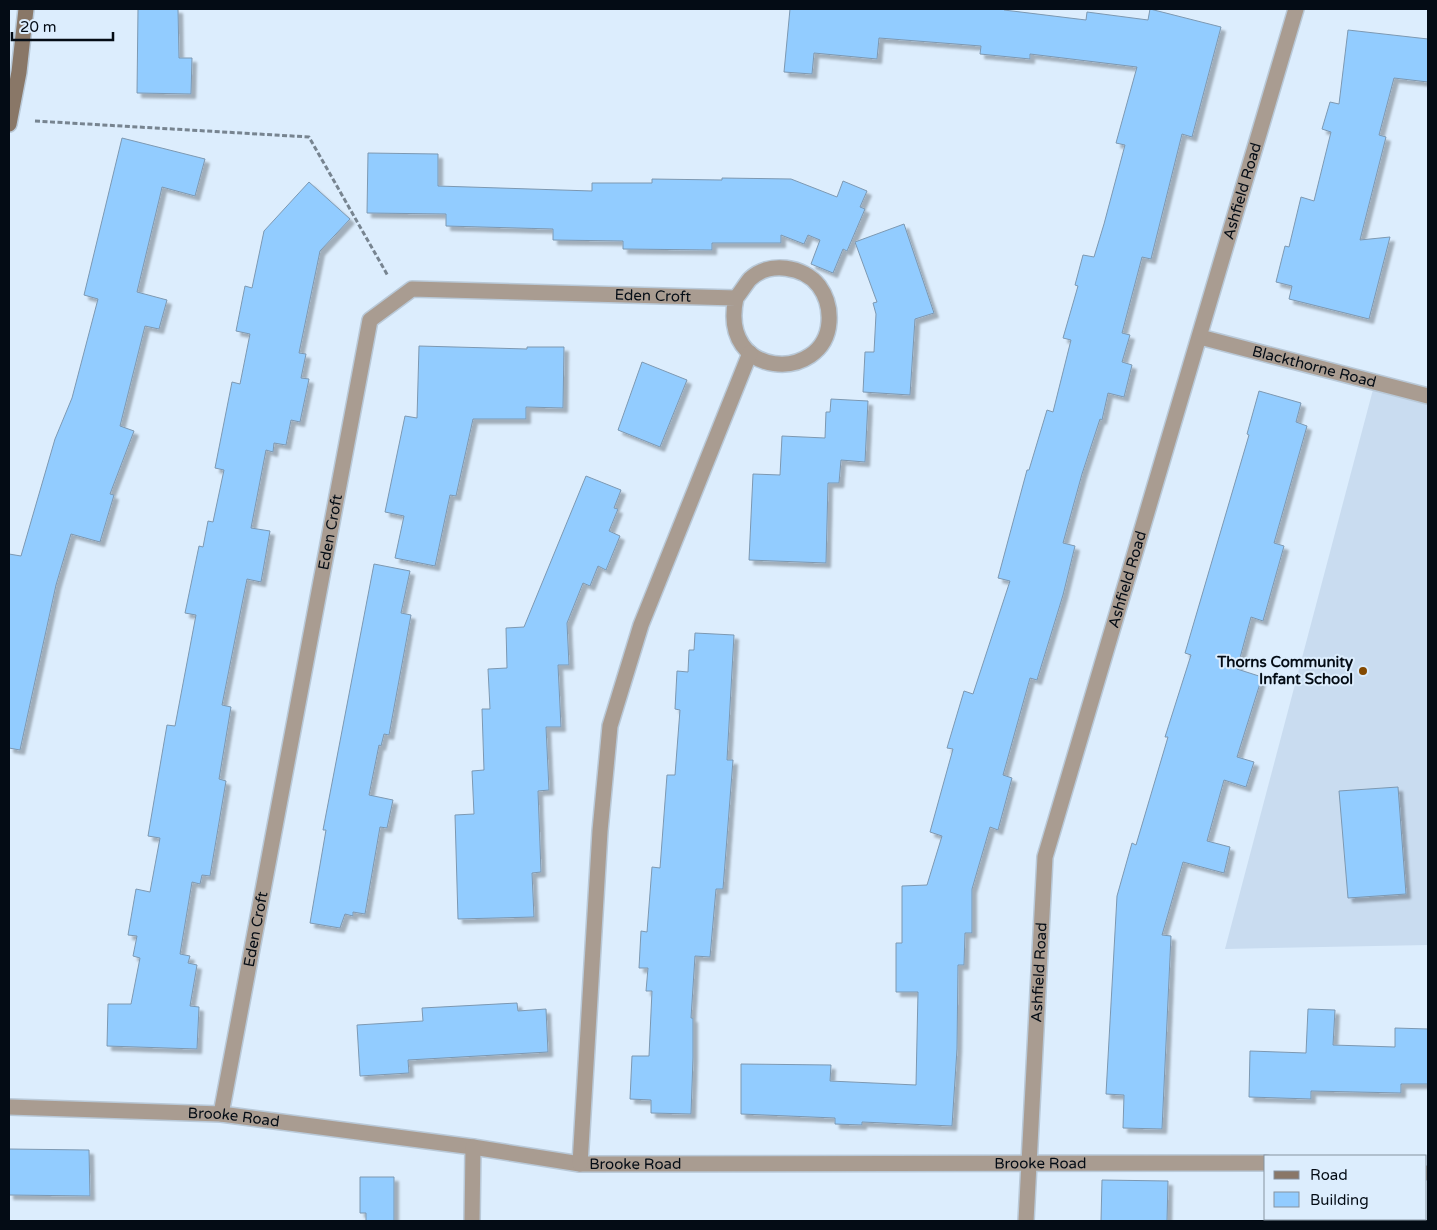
<svg xmlns="http://www.w3.org/2000/svg" width="1437" height="1230" viewBox="0 0 1437 1230" font-family="'Varela Round',sans-serif">
<style>
.built{fill:#c9dcf0}
.building{fill:#92ccff;stroke:#7d98b1;filter:url(#shadow)}
.lines{fill:none;stroke-linecap:round;stroke-linejoin:round}
.lane-casing{stroke:#b9c9d8;stroke-width:16}
.street-casing{stroke:#b9c9d8;stroke-width:18}
.secondary-casing{stroke:#b9c9d8;stroke-width:18}
.path{stroke:#778490;stroke-width:3;stroke-dasharray:5 2.5;stroke-linecap:butt}
.lane{stroke:#a99c91;stroke-width:14}
.street{stroke:#a99c91;stroke-width:15}
.secondary{stroke:#897767;stroke-width:15}
.poi-dot{fill:#834900;stroke:#dcedfd;stroke-width:2}
.labels{text-anchor:middle;stroke-width:4;stroke-linejoin:round;paint-order:stroke}
.street-label{font-size:15px;fill:#040c15;stroke:#dcedfd}
.poi-label{font-size:15px;font-weight:bold;fill:#040c15;stroke:#dcedfd;text-anchor:end}
</style>
<defs>
<filter id="shadow"><feDropShadow dx="4.5" dy="4.5" stdDeviation="1" flood-color="#0004"/></filter>
</defs>
<rect width="100%" height="100%" fill="#dcedfd"/>
<!-- built -->
<path class="built" d="M 1375,382 L 1428,396 L 1428,945 L 1225,949 Z"/>
<!-- building -->
<g class="building">
<path d="M 138,9 L 178,9 L 179,58 L 192,58 L 191,94 L 137,93 Z"/>
<path d="M 790,9 L 1004,9 L 1004,10 L 1086,20 L 1087,12 L 1148,20 L 1150,9 L 1221,27 L 1192,137 L 1182,134 L 1151,259 L 1142,257 L 1122,333 L 1130,335 L 1122,362 L 1132,365 L 1124,397 L 1108,393 L 1102,420 L 1100,419 L 1082,474 L 1063,543 L 1075,546 L 1063,595 L 1037,680 L 1030,678 L 1003,775 L 1012,778 L 998,830 L 990,827 L 972,889 L 972,933 L 965,933 L 964,965 L 958,965 L 957,1049 L 952,1126 L 862,1122 L 862,1125 L 835,1124 L 835,1118 L 741,1114 L 741,1064 L 831,1065 L 830,1081 L 916,1085 L 918,992 L 896,992 L 896,943 L 902,943 L 902,886 L 927,885 L 942,836 L 930,832 L 953,749 L 947,748 L 964,691 L 973,694 L 1010,581 L 998,578 L 1027,470 L 1029,470 L 1047,410 L 1053,412 L 1071,340 L 1063,338 L 1078,286 L 1075,285 L 1083,255 L 1094,257 L 1104,224 L 1125,145 L 1116,143 L 1137,67 L 1030,54 L 1030,59 L 980,54 L 981,46 L 879,38 L 877,59 L 814,53 L 812,74 L 784,72 Z"/>
<path d="M 1348,30 L 1428,39 L 1428,82 L 1394,78 L 1379,135 L 1386,137 L 1360,240 L 1390,237 L 1369,319 L 1289,299 L 1292,286 L 1276,282 L 1285,246 L 1289,247 L 1301,197 L 1314,201 L 1331,132 L 1322,129 L 1330,102 L 1339,104 Z"/>
<path d="M 122,138 L 205,159 L 195,196 L 162,187 L 160,196 L 137,292 L 167,300 L 159,329 L 145,326 L 120,426 L 134,431 L 110,494 L 114,495 L 100,542 L 71,534 L 56,585 L 20,750 L 9,748 L 9,554 L 21,556 L 55,439 L 72,398 L 98,299 L 84,295 Z"/>
<path d="M 368,153 L 438,154 L 438,186 L 592,191 L 592,183 L 652,183 L 652,179 L 722,180 L 722,178 L 791,179 L 837,197 L 843,181 L 867,191 L 860,207 L 865,209 L 847,251 L 843,249 L 833,273 L 811,264 L 820,240 L 808,235 L 804,244 L 781,235 L 781,243 L 712,243 L 712,250 L 623,249 L 623,241 L 553,240 L 553,229 L 446,226 L 446,214 L 367,213 Z"/>
<path d="M 309,182 L 350,219 L 320,251 L 299,353 L 306,354 L 301,378 L 309,379 L 300,422 L 291,420 L 286,445 L 274,443 L 273,452 L 266,450 L 251,528 L 270,531 L 261,582 L 247,579 L 222,705 L 231,707 L 219,779 L 226,781 L 210,876 L 202,875 L 200,884 L 192,882 L 180,954 L 190,956 L 188,963 L 197,965 L 190,1006 L 199,1007 L 197,1049 L 107,1046 L 108,1004 L 131,1004 L 140,958 L 133,956 L 137,936 L 128,935 L 136,889 L 150,892 L 160,838 L 148,836 L 167,725 L 175,726 L 196,615 L 185,613 L 199,546 L 203,547 L 208,521 L 213,522 L 224,470 L 215,468 L 232,382 L 240,384 L 250,334 L 236,331 L 245,286 L 252,288 L 264,231 Z"/>
<path d="M 904,224 L 934,313 L 915,319 L 910,395 L 863,392 L 865,352 L 874,352 L 876,314 L 873,303 L 877,302 L 855,242 Z"/>
<path d="M 419,346 L 527,349 L 527,347 L 564,347 L 563,408 L 526,407 L 526,419 L 473,419 L 456,496 L 450,495 L 435,566 L 395,558 L 404,516 L 385,512 L 405,416 L 417,418 Z"/>
<path d="M 642,362 L 687,380 L 660,447 L 618,430 Z"/>
<path d="M 1259,391 L 1301,403 L 1296,422 L 1307,426 L 1274,543 L 1284,546 L 1263,621 L 1251,617 L 1237,669 L 1262,677 L 1237,757 L 1254,762 L 1246,787 L 1224,780 L 1207,841 L 1230,847 L 1224,873 L 1183,862 L 1162,935 L 1171,936 L 1162,1129 L 1123,1128 L 1124,1095 L 1106,1094 L 1117,896 L 1132,843 L 1136,845 L 1168,737 L 1165,737 L 1191,655 L 1185,653 L 1249,435 L 1247,434 Z"/>
<path d="M 831,399 L 868,401 L 865,462 L 841,460 L 839,483 L 828,483 L 826,563 L 749,560 L 753,474 L 780,475 L 782,436 L 825,438 L 826,412 L 830,412 Z"/>
<path d="M 586,476 L 621,490 L 614,508 L 618,509 L 609,531 L 620,536 L 606,570 L 598,566 L 590,586 L 583,583 L 567,623 L 569,665 L 558,665 L 561,727 L 546,727 L 549,790 L 538,791 L 541,872 L 532,873 L 534,917 L 458,919 L 455,815 L 474,814 L 472,771 L 484,770 L 482,709 L 490,709 L 488,669 L 507,668 L 506,628 L 524,627 Z"/>
<path d="M 374,564 L 410,571 L 401,613 L 411,615 L 389,735 L 384,734 L 381,746 L 379,745 L 369,795 L 393,800 L 387,828 L 380,827 L 365,914 L 353,912 L 353,916 L 345,914 L 340,928 L 310,923 L 326,830 L 323,830 Z"/>
<path d="M 695,633 L 734,635 L 727,760 L 733,760 L 723,889 L 716,889 L 710,957 L 695,956 L 691,1018 L 693,1018 L 693,1058 L 691,1114 L 651,1113 L 651,1100 L 630,1099 L 632,1056 L 649,1056 L 652,991 L 646,991 L 648,968 L 639,968 L 641,931 L 647,932 L 652,867 L 660,868 L 667,775 L 675,775 L 680,710 L 675,709 L 677,671 L 688,672 L 689,650 L 694,650 Z"/>
<path d="M 1398,787 L 1406,894 L 1348,898 L 1339,791 Z"/>
<path d="M 517,1003 L 518,1011 L 546,1009 L 548,1052 L 408,1060 L 409,1073 L 360,1076 L 357,1025 L 423,1021 L 422,1008 Z"/>
<path d="M 1308,1009 L 1335,1010 L 1333,1045 L 1395,1047 L 1395,1028 L 1428,1029 L 1428,1084 L 1401,1084 L 1401,1093 L 1311,1091 L 1311,1099 L 1249,1097 L 1250,1051 L 1306,1053 Z"/>
<path d="M 9,1149 L 89,1150 L 90,1196 L 9,1195 Z"/>
<path d="M 360,1177 L 394,1177 L 394,1221 L 366,1221 L 366,1213 L 360,1213 Z"/>
<path d="M 1102,1180 L 1168,1181 L 1167,1221 L 1101,1221 Z"/>
</g>
<g class="lines">
<defs>
<path id="lane" d="M 1426,1173 L 1428,1173"/>
<g id="street">
<path id="s1" d="M 1200,337 L 1428,396"/>
<path id="s2" d="M 9,1107 L 221,1114 L 473,1147 L 580,1164 L 1266,1163"/>
<path id="s3" d="M 221,1114 L 370,320 L 412,289 L 736,298 C 718,380 825,383 829,322 C 830,308 827,297 819,286 C 804,266 769,261 750,279 C 745,285 741,292 736,298"/>
<path d="M 580,1164 L 600,831 L 610,726 L 641,625 L 750,353"/>
<path d="M 472,1221 L 473,1147"/>
<path id="s4" d="M 1026,1221 L 1045,857 L 1296,9"/>
</g>
<path id="secondary" d="M 9,124 L 19,72 L 26,9"/>
</defs>
<!-- lane casing -->
<use href="#lane" class="lane-casing"/>
<!-- street casing -->
<use href="#street" class="street-casing"/>
<!-- secondary casing -->
<use href="#secondary" class="secondary-casing"/>
<!-- path -->
<path class="path" d="M 35,121 L 309,137 L 388,276"/>
<!-- lane -->
<use href="#lane" class="lane"/>
<!-- street -->
<use href="#street" class="street"/>
<!-- secondary -->
<use href="#secondary" class="secondary"/>
</g>
<!-- markers -->
<circle class="poi-dot" cx="1363" cy="671" r="5"/>
<g class="labels">
<!-- street labels -->
<g class="street-label">
<text dy="5" stroke="none"><textPath href="#s4" startOffset="1059">Ashfield Road</textPath></text>
<text dy="5" stroke="none"><textPath href="#s3" startOffset="1101">Eden Croft</textPath></text>
<text dy="5" stroke="none"><textPath href="#s1" startOffset="118">Blackthorne Road</textPath></text>
<text dy="5" stroke="none"><textPath href="#s3" startOffset="592">Eden Croft</textPath></text>
<text dy="5" stroke="none"><textPath href="#s4" startOffset="654">Ashfield Road</textPath></text>
<text dy="5" stroke="none"><textPath href="#s3" startOffset="188">Eden Croft</textPath></text>
<text dy="5" stroke="none"><textPath href="#s4" startOffset="249">Ashfield Road</textPath></text>
<text dy="5" stroke="none"><textPath href="#s2" startOffset="225">Brooke Road</textPath></text>
<text dy="5" stroke="none"><textPath href="#s2" startOffset="1035">Brooke Road</textPath></text>
<text dy="5" stroke="none"><textPath href="#s2" startOffset="630">Brooke Road</textPath></text>
</g>
<!-- poi labels -->
<g class="poi-label">
<text x="1353" y="667">Thorns Community<tspan x="1353" dy="17">Infant School</tspan></text>
</g>
</g>
<!-- border -->
<rect width="1437" height="1230" fill="none" stroke="#040c15" stroke-width="20"/>
<!-- legend -->
<rect x="1264" y="1155" width="162" height="65" fill="#dcedfd" stroke="#8693a0"/>
<rect x="1274" y="1171" width="25" height="8" fill="#897767" stroke="#8693a0"/>
<text x="1310" y="1180" font-size="15" fill="#040c15">Road</text>
<rect x="1274" y="1192" width="25" height="15" fill="#92ccff" stroke="#8693a0"/>
<text x="1310" y="1205" font-size="15" fill="#040c15">Building</text>
<!-- scale -->
<path d="M12 32v8h101v-8" fill="none" stroke="#040c15" stroke-width="2.5"/>
<text x="20" y="32" font-size="15" fill="#040c15" stroke="#dcedfd" stroke-width="4" paint-order="stroke">20 m</text>
</svg>
